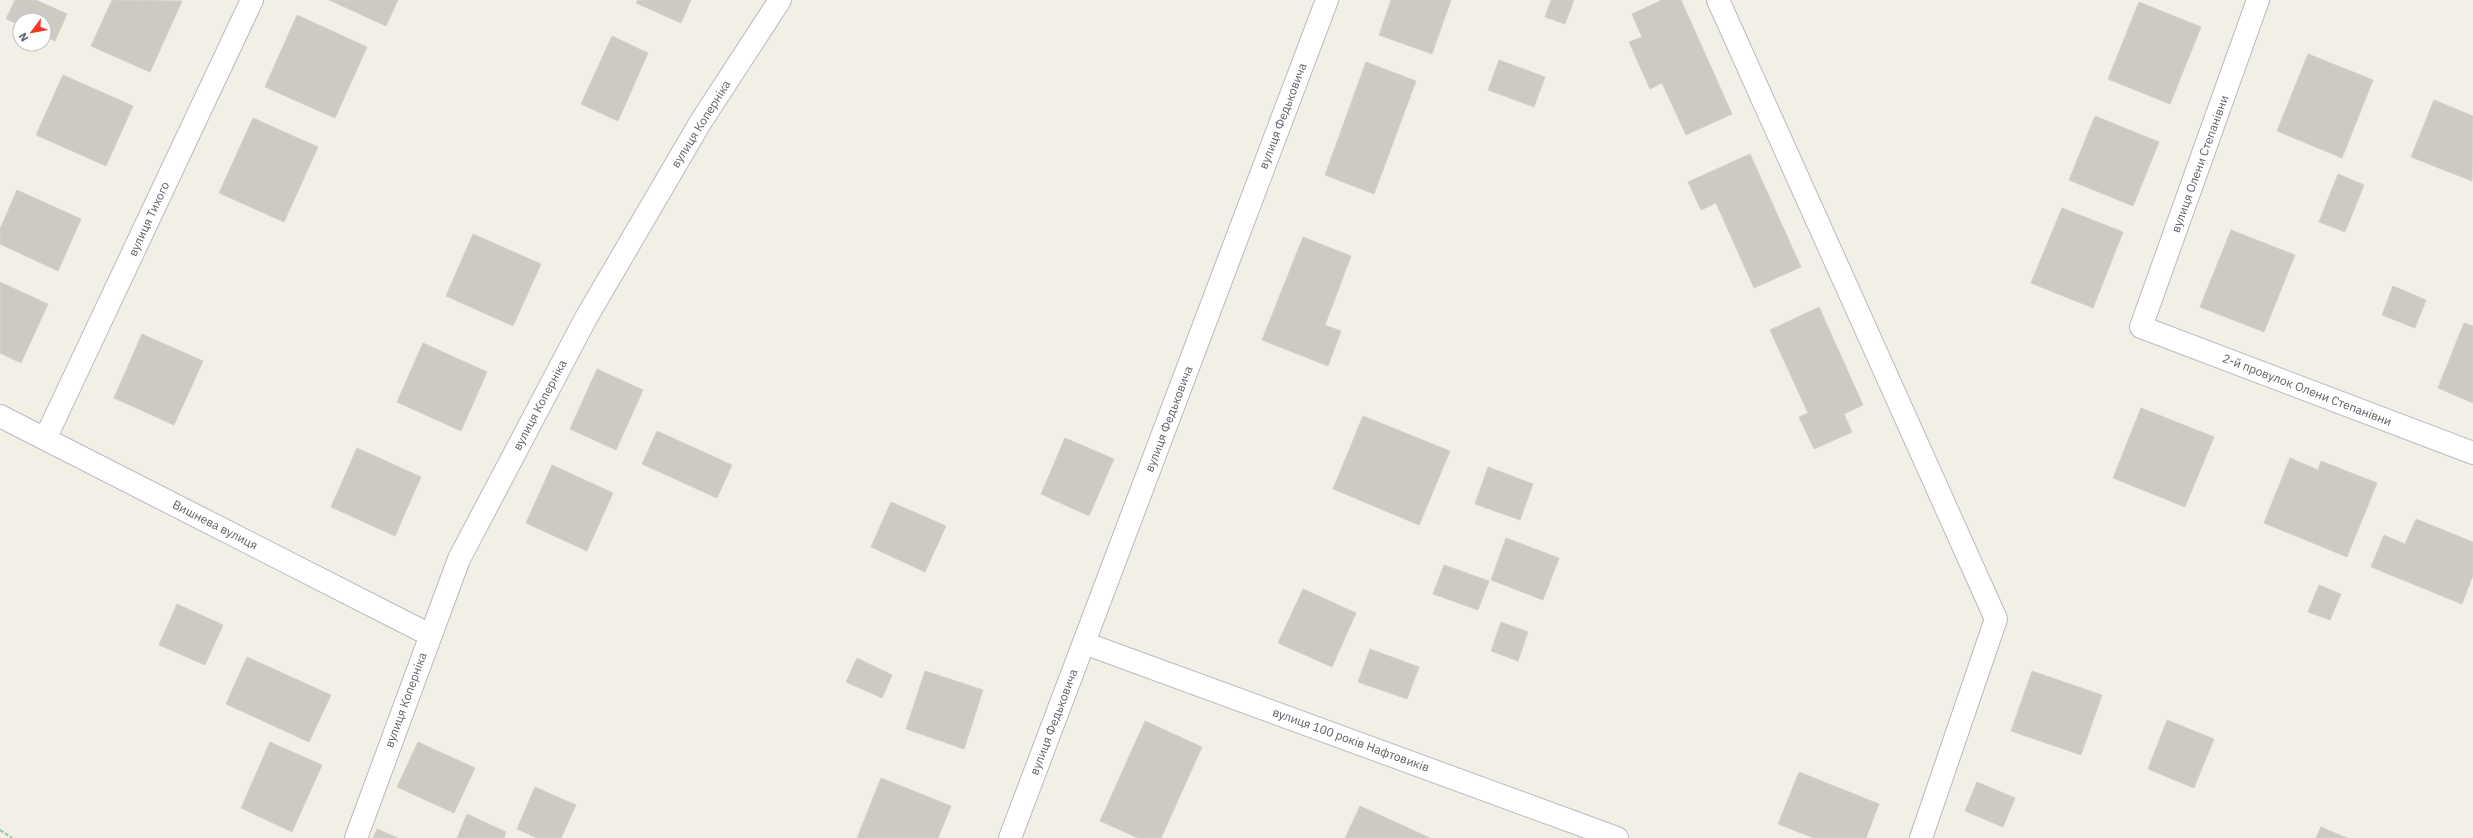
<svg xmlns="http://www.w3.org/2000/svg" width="2473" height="838" viewBox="0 0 2473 838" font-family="'IBM Plex Sans',sans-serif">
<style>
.building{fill:#cdcac4;stroke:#d7d1c5}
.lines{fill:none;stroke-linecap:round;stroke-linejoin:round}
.minor-casing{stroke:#b7babf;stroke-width:24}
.path{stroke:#9acda9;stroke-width:2.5;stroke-dasharray:4 2;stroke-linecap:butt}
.minor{stroke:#fff;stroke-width:22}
.labels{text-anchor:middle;stroke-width:3.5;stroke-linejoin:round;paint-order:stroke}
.street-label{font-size:12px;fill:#5e6369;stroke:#fff}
</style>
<rect width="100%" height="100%" fill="#f2efe7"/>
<!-- building -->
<g class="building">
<path d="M 15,0 L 36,0 L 67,14 L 55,41 L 44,36 L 44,20 L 20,20 L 20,25 L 6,19 Z"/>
<path d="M 112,0 L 182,1 L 150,72 L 91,46 Z"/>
<path d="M 329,0 L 398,0 L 386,26 Z"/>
<path d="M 638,0 L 691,0 L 681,23 L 636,3 Z"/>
<path d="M 1391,0 L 1451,0 L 1432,54 L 1379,35 Z"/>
<path d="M 1551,0 L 1574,0 L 1565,24 L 1545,17 Z"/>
<path d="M 1662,0 L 1681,0 L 1732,114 L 1686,135 L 1662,83 L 1650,89 L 1629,42 L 1642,37 L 1632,14 Z"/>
<path d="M 2139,2 L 2201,27 L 2170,104 L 2108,79 Z"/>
<path d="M 297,15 L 367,47 L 335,118 L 265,87 Z"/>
<path d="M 612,36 L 648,53 L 618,121 L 581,104 Z"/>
<path d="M 2308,54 L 2373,80 L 2342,158 L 2277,131 Z"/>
<path d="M 1499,60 L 1545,77 L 1534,107 L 1488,90 Z"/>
<path d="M 1366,62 L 1416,81 L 1374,194 L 1325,175 Z"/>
<path d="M 63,75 L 133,106 L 106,166 L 36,135 Z"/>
<path d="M 2434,100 L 2473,116 L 2472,181 L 2411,157 Z"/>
<path d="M 2095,116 L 2159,142 L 2133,206 L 2069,180 Z"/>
<path d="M 253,118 L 318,147 L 284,222 L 219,193 Z"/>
<path d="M 1750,154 L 1801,267 L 1754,288 L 1716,203 L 1701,210 L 1688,182 Z"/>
<path d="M 2338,174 L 2364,185 L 2345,232 L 2319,222 Z"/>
<path d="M 17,190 L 81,219 L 58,271 L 0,244 L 0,229 Z"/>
<path d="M 2062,208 L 2123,232 L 2093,308 L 2031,283 Z"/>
<path d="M 2231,230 L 2295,255 L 2264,332 L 2200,307 Z"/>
<path d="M 473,234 L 541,264 L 513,326 L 446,296 Z"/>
<path d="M 1303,237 L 1351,256 L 1325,325 L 1341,331 L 1328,366 L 1262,340 Z"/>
<path d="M 0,282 L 48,304 L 21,363 L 0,353 Z"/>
<path d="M 2393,286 L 2426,300 L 2415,328 L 2382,315 Z"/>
<path d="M 1819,307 L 1863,405 L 1844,414 L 1852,432 L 1814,449 L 1799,417 L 1808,413 L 1770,330 Z"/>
<path d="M 2464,323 L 2473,326 L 2473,403 L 2438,388 Z"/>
<path d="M 142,334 L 203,361 L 174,425 L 114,398 Z"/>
<path d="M 423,343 L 487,372 L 461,431 L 397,402 Z"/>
<path d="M 597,369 L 643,390 L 616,450 L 570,429 Z"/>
<path d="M 2141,408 L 2214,437 L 2185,507 L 2113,478 Z"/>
<path d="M 1363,416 L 1450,451 L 1419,525 L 1333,489 Z"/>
<path d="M 657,431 L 732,465 L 717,498 L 642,464 Z"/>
<path d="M 1065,438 L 1114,459 L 1089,516 L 1041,494 Z"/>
<path d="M 357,448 L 421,477 L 395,536 L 331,507 Z"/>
<path d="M 2290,458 L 2318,470 L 2321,461 L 2377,483 L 2347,557 L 2264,523 Z"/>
<path d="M 552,465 L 613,493 L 587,551 L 526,523 Z"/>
<path d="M 1488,467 L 1533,484 L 1520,520 L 1475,504 Z"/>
<path d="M 891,502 L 946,526 L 925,572 L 871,547 Z"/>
<path d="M 2416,519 L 2473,542 L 2473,575 L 2462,604 L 2371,567 L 2384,535 L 2405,544 Z"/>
<path d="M 1506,538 L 1559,558 L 1543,600 L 1491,580 Z"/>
<path d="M 1444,565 L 1489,581 L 1478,610 L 1433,594 Z"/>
<path d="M 2319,585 L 2341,594 L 2330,620 L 2308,612 Z"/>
<path d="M 1303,589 L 1356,613 L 1332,667 L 1278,643 Z"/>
<path d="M 177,604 L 223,625 L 205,665 L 159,645 Z"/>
<path d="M 1501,622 L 1528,632 L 1518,661 L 1491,651 Z"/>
<path d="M 1370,649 L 1419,667 L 1407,699 L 1358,682 Z"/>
<path d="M 247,657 L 331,695 L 309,742 L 226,704 Z"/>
<path d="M 857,658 L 892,675 L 882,698 L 846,682 Z"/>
<path d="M 925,671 L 983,690 L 964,749 L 906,729 Z"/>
<path d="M 2032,671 L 2102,695 L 2081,755 L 2011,731 Z"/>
<path d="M 2167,720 L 2214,739 L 2194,788 L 2148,769 Z"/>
<path d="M 1145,721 L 1202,747 L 1161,838 L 1138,838 L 1100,821 Z"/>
<path d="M 270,742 L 322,765 L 292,832 L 241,808 Z"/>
<path d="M 418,742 L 475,768 L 454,813 L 397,787 Z"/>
<path d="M 1799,772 L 1879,804 L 1866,838 L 1814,838 L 1778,824 Z"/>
<path d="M 881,778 L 951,806 L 938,838 L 857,838 Z"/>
<path d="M 1977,782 L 2015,798 L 2003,827 L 1965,811 Z"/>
<path d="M 535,787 L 576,805 L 561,838 L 537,838 L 517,829 Z"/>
<path d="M 1360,806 L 1430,838 L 1345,838 Z"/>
<path d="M 467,814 L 506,832 L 504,838 L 457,838 Z"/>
<path d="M 2321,827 L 2347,838 L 2316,838 Z"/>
<path d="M 377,829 L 398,838 L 373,838 Z"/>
</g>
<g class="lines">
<defs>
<g id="minor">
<path d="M 1718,0 L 1996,619 L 1921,838"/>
<path d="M 2258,0 L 2141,327 L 2473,453"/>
<path d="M 0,416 L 430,635"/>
<path d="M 46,437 L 252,0"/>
<path d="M 1084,643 L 1617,838"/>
<path d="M 356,838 L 459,559 L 586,318 L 700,123 L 780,0"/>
<path d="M 1010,838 L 1327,0"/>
</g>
</defs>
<!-- minor casing -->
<use href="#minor" class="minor-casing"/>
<!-- path -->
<path class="path" d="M 0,830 L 12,838"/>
<!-- minor -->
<use href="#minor" class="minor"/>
</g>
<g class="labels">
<!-- street labels -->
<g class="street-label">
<text transform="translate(1283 116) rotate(-69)" y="4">вулиця Федьковича</text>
<text transform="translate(701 124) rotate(-58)" y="4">вулиця Коперніка</text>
<text transform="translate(2200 164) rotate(-70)" y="4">вулиця Олени Степанівни</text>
<text transform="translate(149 219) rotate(-65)" y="4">вулиця Тихого</text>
<text transform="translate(2307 390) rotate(21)" y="4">2-й провулок Олени Степанівни</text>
<text transform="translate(540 405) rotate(-62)" y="4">вулиця Коперніка</text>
<text transform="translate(1169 419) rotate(-69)" y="4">вулиця Федьковича</text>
<text transform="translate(215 525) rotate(27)" y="4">Вишнева вулиця</text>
<text transform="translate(406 700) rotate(-70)" y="4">вулиця Коперніка</text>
<text transform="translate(1054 722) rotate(-69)" y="4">вулиця Федьковича</text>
<text transform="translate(1351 740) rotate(20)" y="4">вулиця 100 років Нафтовиків</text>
</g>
</g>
<!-- north arrow -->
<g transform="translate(32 32) rotate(238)"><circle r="19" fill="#ffffff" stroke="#bfc1c3"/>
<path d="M0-3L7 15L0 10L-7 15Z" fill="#f73628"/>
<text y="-6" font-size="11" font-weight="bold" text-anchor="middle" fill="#5e6369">N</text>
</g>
</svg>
